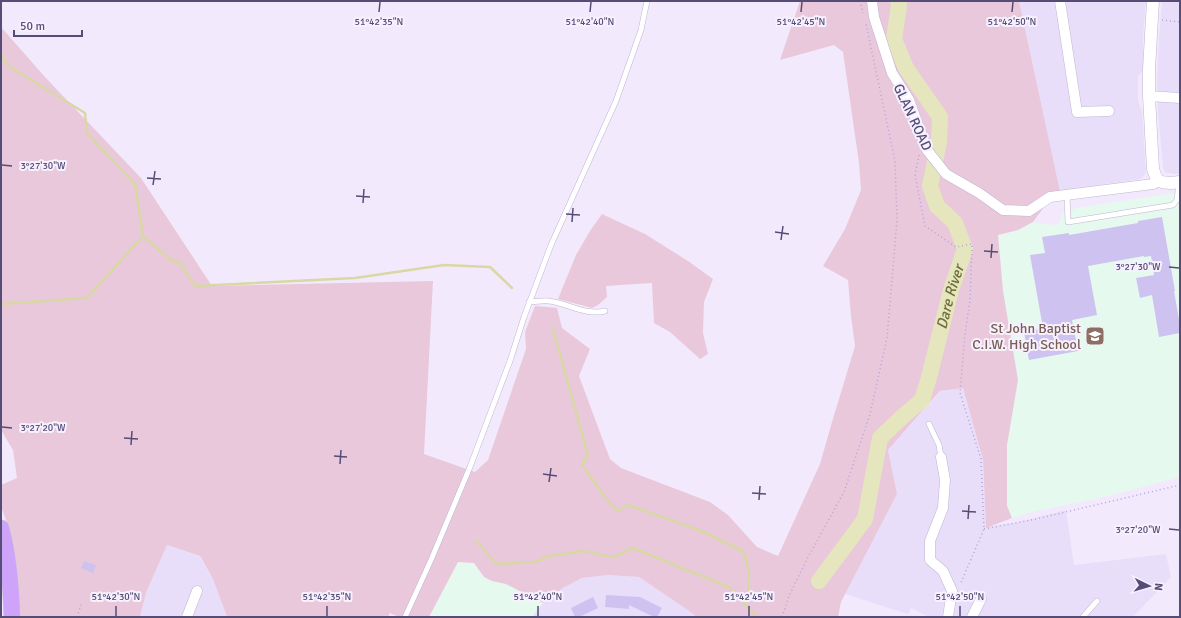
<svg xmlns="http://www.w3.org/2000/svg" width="1181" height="618" viewBox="0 0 1181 618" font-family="Signika,sans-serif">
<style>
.residential{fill:#e9def9}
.education{fill:#e6f9ef}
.green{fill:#eac8db}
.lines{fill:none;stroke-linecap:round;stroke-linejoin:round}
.stream{stroke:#d8d8a4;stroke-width:2.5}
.river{stroke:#e6e6be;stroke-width:16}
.building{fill:#cec2f1}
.service-casing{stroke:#beb5d4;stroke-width:6}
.minor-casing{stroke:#beb5d4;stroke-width:11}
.tertiary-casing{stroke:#beb5d4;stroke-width:13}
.primary-casing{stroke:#cccad6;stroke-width:17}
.path{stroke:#b1a4d7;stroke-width:1.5;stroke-dasharray:1 3;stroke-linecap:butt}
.service{stroke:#fff;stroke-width:5}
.minor{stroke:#fff;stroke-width:10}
.tertiary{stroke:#fff;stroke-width:12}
.primary{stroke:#cda4f9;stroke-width:16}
.ticks{fill:none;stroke:#564d77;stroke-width:1.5}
.labels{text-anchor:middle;stroke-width:4;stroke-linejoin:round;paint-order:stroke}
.street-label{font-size:14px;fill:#564d77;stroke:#f7f1ff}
.education-label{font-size:14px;fill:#785e54;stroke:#f7f1ff;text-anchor:end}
.water-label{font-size:15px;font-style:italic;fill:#6d6d3a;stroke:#f7f1ff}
.ticks-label{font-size:10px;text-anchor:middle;fill:#564d77;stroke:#f7f1ff;stroke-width:4;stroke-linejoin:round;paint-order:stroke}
</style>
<rect width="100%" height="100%" fill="#f2eafc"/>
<!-- residential -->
<g class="residential">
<path d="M 1019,1 L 1146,1 L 1143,35 L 1143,70 L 1138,77 L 1138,101 L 1142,111 L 1146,173 L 1141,179 L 1060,191 Z"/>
<path d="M 1162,1 L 1180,1 L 1180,174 L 1173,174 L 1165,172 L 1163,168 L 1158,113 L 1157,80 L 1159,37 Z"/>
<path d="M 963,388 L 983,460 L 986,527 L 1015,523 L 1066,510 L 1074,565 L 1166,554 L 1171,577 L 1133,617 L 929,617 L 911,608 L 908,614 L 845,594 L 897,494 L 888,450 L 941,391 Z"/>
<path d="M 167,545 L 199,556 L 213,579 L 227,617 L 140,617 L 146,593 Z"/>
<path d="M 608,575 L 639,577 L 692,613 L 696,617 L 532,617 L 543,603 L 563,588 L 582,578 Z"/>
</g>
<!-- education -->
<g class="education">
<path d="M 1180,192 L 1180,477 L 1104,497 L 1035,511 L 1012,518 L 1007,506 L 1007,445 L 1018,380 L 1003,291 L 998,235 L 1018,230 L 1033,222 L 1051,225 L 1059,224 L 1062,214 L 1076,208 Z"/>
<path d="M 458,562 L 474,563 L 484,577 L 492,581 L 506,584 L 543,603 L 532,617 L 429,617 Z"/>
</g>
<!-- green -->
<g class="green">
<path d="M 800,1 L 1019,1 L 1060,191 L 1044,207 L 1033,222 L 1018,230 L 998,235 L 1003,291 L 1018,380 L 1007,445 L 1007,506 L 1012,518 L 986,528 L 983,460 L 963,388 L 940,391 L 888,450 L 897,494 L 841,602 L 838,617 L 696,617 L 692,613 L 639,577 L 608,575 L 582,578 L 563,588 L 543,603 L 506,584 L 492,581 L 484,577 L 474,563 L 458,562 L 429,617 L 399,617 L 390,613 L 388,617 L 227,617 L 213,579 L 200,556 L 167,545 L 146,593 L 140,617 L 18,617 L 17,598 L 6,520 L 1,507 L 1,485 L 17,478 L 13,450 L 1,430 L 1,27 L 45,77 L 141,178 L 212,286 L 433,281 L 424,454 L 475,472 L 488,460 L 526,349 L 525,332 L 535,306 L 557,308 L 562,328 L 590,349 L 579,376 L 610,459 L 621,468 L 710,502 L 728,515 L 757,547 L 778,556 L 820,464 L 832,422 L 855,346 L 851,316 L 848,280 L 823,266 L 845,229 L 861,190 L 859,163 L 843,52 L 834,45 L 780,60 Z"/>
<path d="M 602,214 L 645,234 L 688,261 L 713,279 L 704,302 L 703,333 L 708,354 L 700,359 L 670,332 L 654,323 L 652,283 L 606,286 L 607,297 L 598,305 L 592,308 L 558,299 L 576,255 L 590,231 Z"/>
</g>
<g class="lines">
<!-- stream -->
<g class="stream">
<path d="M 1,55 L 10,67 L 85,113 L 87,133 L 135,184 L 143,236 L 172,261 L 179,262 L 195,286 L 355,278 L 444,265 L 490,267 L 512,288"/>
<path d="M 1,304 L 87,298 L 143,236"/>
<path d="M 553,329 L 588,455 L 582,465 L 606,498 L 618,511 L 628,505 L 699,530 L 743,551 L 749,570 L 748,589 L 761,597"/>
<path d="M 476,541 L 497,564 L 535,562 L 549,556 L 582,551 L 614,557 L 633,548 L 729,587 L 757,617"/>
</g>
<!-- river -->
<path class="river" id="s1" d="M 819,581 L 865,519 L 880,438 L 902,417 L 922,400 L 928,381 L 951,290 L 965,249 L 955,223 L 937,206 L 930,186 L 939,142 L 940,117 L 906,68 L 894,39 L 899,6 L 898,1"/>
</g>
<!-- building -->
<g class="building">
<path d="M 1162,217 L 1175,291 L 1174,291 L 1180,325 L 1180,333 L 1159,337 L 1152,295 L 1140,298 L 1136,278 L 1154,275 L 1151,256 L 1144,257 L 1144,256 L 1088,266 L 1097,315 L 1072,320 L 1078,351 L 1029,360 L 1024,332 L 1043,328 L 1030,255 L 1045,253 L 1042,237 L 1069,233 L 1069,235 L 1138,223 L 1138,221 Z"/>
<path d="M 84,561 L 96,565 L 93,573 L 81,568 Z"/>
<path d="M 606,595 L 640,597 L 662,608 L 657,617 L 654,617 L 629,605 L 629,609 L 605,607 Z"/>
<path d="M 593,597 L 598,608 L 579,617 L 575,617 L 571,608 Z"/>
</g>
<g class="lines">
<defs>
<g id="service">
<path d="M 1067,195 L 1068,222 L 1173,205 L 1177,200 L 1179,182"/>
<path d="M 529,302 C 536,302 543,300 549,301 C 567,303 586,316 605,311"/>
<path d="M 929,424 L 939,445 L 941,457"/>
<path d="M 405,617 L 431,560 L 470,467 L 510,361 L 524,317 L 551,245 L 616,101 L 641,30 L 647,1"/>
<path d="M 1083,617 L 1097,601"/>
</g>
<g id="minor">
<path d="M 872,1 L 874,17 L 892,73 L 909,100 L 927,150 L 946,174 L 979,193 L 1003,210 L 1029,211 L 1050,197 L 1153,184 L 1159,181"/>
<path d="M 1060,1 L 1077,112 L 1109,111"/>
<path d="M 1149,96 L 1180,98"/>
<path d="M 941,457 L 945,480 L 943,508 L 930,541 L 930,560 L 943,571 L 952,591 L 948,617"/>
<path d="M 187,617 L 197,591"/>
<path d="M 972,617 L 981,599"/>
</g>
<path id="tertiary" d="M 1153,1 L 1149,69 L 1149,96 L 1153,169 C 1154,172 1155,176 1157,179 C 1161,184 1174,183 1180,182"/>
<path id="primary" d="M 1,528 C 9,557 11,587 12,617"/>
</defs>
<!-- service casing -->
<use href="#service" class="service-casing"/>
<!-- minor casing -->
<use href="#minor" class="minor-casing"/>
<!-- tertiary casing -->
<use href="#tertiary" class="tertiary-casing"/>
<!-- primary casing -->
<use href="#primary" class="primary-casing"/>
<!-- path -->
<g class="path">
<path d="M 860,1 L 863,13"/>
<path d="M 1162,20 L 1180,22"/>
<path d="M 919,155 L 915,175 L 925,226 L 956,247 L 972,244 L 970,300 L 965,334 L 960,393 L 981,459 L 984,529 L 960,585"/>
<path d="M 984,529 L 1036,519 L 1180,485"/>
<path d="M 77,617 L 82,602"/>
<path d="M 782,617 L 789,596 L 806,561 L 844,492 L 870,414 L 887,338 L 897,220 L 895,161 L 866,24"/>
</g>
<!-- service -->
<use href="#service" class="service"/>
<!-- minor -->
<use href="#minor" class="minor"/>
<!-- tertiary -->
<use href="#tertiary" class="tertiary"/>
<!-- primary -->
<use href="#primary" class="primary"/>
</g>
<!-- ticks -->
<path class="ticks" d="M 379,12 L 380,2M 590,12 L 591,2M 801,12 L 802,2M 1012,12 L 1013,2M 2,165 L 12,166M 147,178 L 161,179M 153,185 L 155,171M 356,196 L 370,197M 363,203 L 364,189M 566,214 L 580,215M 572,222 L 573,208M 775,232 L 789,234M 781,240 L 783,226M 984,251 L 998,252M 991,258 L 992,244M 1169,267 L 1179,268M 2,427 L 12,428M 124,438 L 138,439M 131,445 L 132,431M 334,456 L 347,457M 340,464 L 341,450M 543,474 L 557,476M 549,482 L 551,468M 752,493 L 766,494M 759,500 L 760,486M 962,511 L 976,512M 968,519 L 969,505M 1169,529 L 1179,530M 116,616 L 116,606M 327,616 L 327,606M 538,616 L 538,606M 749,616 L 749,606M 960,616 L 960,606"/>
<!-- icons -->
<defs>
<symbol id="school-square" viewBox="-11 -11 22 22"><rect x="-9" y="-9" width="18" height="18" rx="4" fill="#8d6e63" stroke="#f7f1ff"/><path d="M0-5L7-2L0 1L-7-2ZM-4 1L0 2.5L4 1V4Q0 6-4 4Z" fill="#fff"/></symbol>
</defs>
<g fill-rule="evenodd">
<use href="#school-square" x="1084" y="325" width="22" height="22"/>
</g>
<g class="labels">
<!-- street labels -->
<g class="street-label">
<text transform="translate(913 117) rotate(65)" y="5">GLAN ROAD</text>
</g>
<!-- education labels -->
<g class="education-label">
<text x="1081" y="333">St John Baptist<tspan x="1081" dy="16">C.I.W. High School</tspan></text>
</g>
<!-- water labels -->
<g class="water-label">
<text dy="5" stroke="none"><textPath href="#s1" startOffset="323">Dare River</textPath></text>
</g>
</g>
<g class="ticks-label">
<text x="379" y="25">51°42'35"N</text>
<text x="590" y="25">51°42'40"N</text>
<text x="801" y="25">51°42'45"N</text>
<text x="1012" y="25">51°42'50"N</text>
<text x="43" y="169">3°27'30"W</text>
<text x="1138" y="270">3°27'30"W</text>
<text x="43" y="431">3°27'20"W</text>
<text x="1138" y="533">3°27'20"W</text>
<text x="116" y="600">51°42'30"N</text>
<text x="327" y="600">51°42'35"N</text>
<text x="538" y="600">51°42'40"N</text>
<text x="749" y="600">51°42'45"N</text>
<text x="960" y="600">51°42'50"N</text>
</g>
<!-- border -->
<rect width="1181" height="618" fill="none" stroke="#564d77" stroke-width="4"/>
<!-- north arrow -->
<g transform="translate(1149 586) rotate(95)" stroke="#f7f1ff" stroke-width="3" paint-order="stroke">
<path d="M0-3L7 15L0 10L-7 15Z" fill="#564d77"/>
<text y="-6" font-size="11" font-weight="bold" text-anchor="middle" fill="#564d77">N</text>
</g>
<!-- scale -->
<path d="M14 30v6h68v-6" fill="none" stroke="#564d77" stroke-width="2"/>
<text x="20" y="30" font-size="12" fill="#564d77" stroke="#f7f1ff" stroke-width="3" paint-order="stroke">50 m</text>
</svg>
